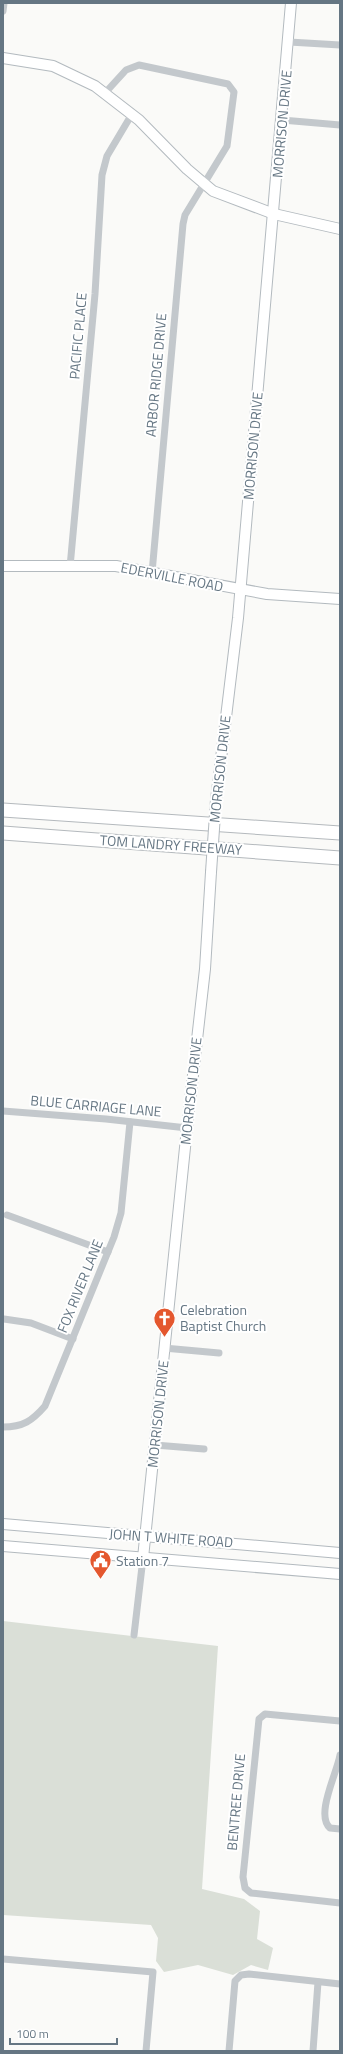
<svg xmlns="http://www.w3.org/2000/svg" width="343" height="2054" viewBox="0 0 343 2054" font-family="'Titillium Web',sans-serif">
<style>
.green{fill:#dadfd7}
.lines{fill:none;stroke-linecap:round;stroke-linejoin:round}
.secondary-casing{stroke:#b3babf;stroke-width:12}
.highway-casing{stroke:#b4b9bd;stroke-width:15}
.street{stroke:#c3c8cc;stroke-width:7}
.secondary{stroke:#fff;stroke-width:10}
.highway{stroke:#fff;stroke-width:13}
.secondary-bridge-casing{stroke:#b3babf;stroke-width:12;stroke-linecap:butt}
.secondary-bridge{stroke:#fff;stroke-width:10}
.labels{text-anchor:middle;stroke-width:4;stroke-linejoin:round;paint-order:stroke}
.street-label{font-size:14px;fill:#657683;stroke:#fff}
.poi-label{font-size:14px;fill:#657683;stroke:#fff;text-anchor:start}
</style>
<rect width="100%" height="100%" fill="#fafaf8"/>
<!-- green -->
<path class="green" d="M 3,1621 L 218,1646 L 202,1889 L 244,1899 L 260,1911 L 257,1939 L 273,1948 L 268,1970 L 251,1965 L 233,1975 L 198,1965 L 164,1972 L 156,1961 L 158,1938 L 151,1925 L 3,1915 Z"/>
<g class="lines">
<defs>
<g id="secondary">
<path d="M 3,58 L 53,66 L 95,86 L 139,120 L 187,169 L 213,191 L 274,214 L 340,229"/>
<path d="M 3,566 L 116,566 L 267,594 L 340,599"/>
<path d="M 216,800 L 238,618 L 291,3"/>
<path d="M 3,1524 L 340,1553"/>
<path d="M 3,1546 L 340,1574"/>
<path d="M 143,1558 L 187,1128 L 205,969 L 211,872"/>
</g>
<g id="highway">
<path d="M 3,810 L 340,833"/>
<path d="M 3,833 L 340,858"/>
</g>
</defs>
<!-- secondary casing -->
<use href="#secondary" class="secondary-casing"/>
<!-- highway casing -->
<use href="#highway" class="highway-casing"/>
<!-- street -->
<g class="street">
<path d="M 3,11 L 4,3"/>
<path d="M 289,42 L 340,45"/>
<path d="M 105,93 L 126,70 L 139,65 L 228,84 L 234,92 L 227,146 L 185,215 L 183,224 L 152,573"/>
<path d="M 282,120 L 340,125"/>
<path d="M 70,567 L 95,294 L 102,175 L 107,156 L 132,114"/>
<path d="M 3,1111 L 106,1119 L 187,1128"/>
<path d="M 7,1215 L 108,1252"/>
<path d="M 4,1319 L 31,1323 L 73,1339"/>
<path d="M 164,1348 L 219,1353"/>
<path d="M 3,1427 C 23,1427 32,1421 45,1406 L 114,1237 L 121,1213 L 130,1122"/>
<path d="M 155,1445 L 204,1449"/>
<path d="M 134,1635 L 143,1558"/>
<path d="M 340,1721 L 265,1714 L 259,1719 L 243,1877 L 245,1888 L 251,1893 L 340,1903"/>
<path d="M 340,1755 C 337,1773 315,1815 330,1828 L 340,1829"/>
<path d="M 3,1959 L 153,1972 L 146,2051"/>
<path d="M 229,2051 L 235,1981 L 241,1975 L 249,1974 L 340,1984"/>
<path d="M 313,2051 L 318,1982"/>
</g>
<!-- secondary -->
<use href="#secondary" class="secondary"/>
<!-- highway -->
<use href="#highway" class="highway"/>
<defs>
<path id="secondary-bridge" d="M 211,872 L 216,800"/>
</defs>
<!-- secondary-bridge casing -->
<use href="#secondary-bridge" class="secondary-bridge-casing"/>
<!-- secondary-bridge -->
<use href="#secondary-bridge" class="secondary-bridge"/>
</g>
<!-- icons -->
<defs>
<symbol id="church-pin" viewBox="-11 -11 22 30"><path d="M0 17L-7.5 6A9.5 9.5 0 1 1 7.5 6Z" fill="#e4572e" stroke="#fff"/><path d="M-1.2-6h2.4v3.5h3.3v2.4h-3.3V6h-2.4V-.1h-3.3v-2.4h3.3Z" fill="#fff"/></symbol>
<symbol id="civic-pin" viewBox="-11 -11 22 30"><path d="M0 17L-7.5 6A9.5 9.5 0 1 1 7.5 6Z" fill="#e4572e" stroke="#fff"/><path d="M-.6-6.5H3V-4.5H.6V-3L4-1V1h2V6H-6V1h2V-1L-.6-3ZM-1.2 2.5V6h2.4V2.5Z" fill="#fff"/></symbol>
</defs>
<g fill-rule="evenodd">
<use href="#church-pin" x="152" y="1306" width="25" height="34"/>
<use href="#civic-pin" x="88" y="1548" width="25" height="34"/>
</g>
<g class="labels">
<!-- street labels -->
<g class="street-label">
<text transform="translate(282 124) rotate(-85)" y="5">MORRISON DRIVE</text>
<text transform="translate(78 336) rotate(-85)" y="5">PACIFIC PLACE</text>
<text transform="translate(156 375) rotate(-85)" y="5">ARBOR RIDGE DRIVE</text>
<text transform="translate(253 446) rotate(-85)" y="5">MORRISON DRIVE</text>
<text transform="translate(172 577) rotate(11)" y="5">EDERVILLE ROAD</text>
<text transform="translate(220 769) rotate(-84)" y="5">MORRISON DRIVE</text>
<text transform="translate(171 845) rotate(4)" y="5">TOM LANDRY FREEWAY</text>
<text transform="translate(191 1091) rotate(-84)" y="5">MORRISON DRIVE</text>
<text transform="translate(96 1106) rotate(5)" y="5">BLUE CARRIAGE LANE</text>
<text transform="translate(80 1286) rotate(-68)" y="5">FOX RIVER LANE</text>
<text transform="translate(158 1414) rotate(-84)" y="5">MORRISON DRIVE</text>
<text transform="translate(171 1538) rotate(4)" y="5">JOHN T WHITE ROAD</text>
<text transform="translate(236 1802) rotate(-85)" y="5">BENTREE DRIVE</text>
</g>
<!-- poi labels -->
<g class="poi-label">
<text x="180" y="1315">Celebration<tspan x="180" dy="16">Baptist Church</tspan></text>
<text x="116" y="1566">Station 7</text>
</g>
</g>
<!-- border -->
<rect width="343" height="2054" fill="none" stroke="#657683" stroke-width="8"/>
<!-- scale -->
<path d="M10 2038v6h107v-6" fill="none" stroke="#657683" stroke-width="2"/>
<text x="16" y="2038" font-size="12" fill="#657683" stroke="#ffffff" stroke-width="3" paint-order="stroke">100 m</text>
</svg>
